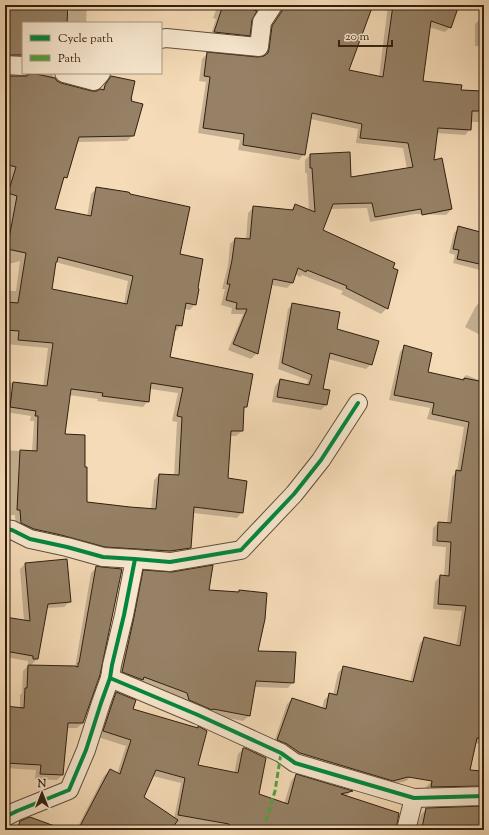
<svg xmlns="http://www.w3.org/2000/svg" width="489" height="835" viewBox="0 0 489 835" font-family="'Sorts Mill Goudy',serif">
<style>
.shadow{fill:#0003;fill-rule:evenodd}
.building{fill:#968166;stroke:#301f0e;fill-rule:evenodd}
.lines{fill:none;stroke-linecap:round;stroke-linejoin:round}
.minor-casing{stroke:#614e38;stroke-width:20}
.minor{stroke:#f8e8d0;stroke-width:18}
.quiet{stroke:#52a23e;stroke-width:3;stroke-dasharray:6 3;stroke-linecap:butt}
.cycleway-casing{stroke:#f8e8d0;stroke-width:6}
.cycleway{stroke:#00873e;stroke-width:4}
</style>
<rect width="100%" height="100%" fill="#f5dbb7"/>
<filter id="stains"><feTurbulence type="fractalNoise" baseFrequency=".005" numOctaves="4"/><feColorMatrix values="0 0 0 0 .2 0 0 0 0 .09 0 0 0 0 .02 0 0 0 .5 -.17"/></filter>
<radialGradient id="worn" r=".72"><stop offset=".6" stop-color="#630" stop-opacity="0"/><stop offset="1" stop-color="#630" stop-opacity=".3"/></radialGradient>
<!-- shadow -->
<g class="shadow">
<path d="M 5,5 L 62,5 L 60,23 L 23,23 L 23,62 L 5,60 Z"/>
<path d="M 73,5 L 87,5 L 86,23 L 62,23 Z"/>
<path d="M 133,5 L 144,5 L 140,9 Z"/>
<path d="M 218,5 L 259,5 L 252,16 L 249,35 L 244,40 L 210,37 L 216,19 L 213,18 Z"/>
<path d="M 277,5 L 282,5 L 284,10 L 284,5 L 371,5 L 348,70 L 379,77 L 388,5 L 458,5 L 450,27 L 445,32 L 429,27 L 422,82 L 460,91 L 480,98 L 484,98 L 484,122 L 470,122 L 470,129 L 465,135 L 436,133 L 433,161 L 441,160 L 451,210 L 446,215 L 415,214 L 370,222 L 367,208 L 330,209 L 321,231 L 397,271 L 387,308 L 381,314 L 341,294 L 343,291 L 302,275 L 300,277 L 295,274 L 292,283 L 287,288 L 271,285 L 257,353 L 251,359 L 228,350 L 243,314 L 231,314 L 232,308 L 221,305 L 225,289 L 222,289 L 228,266 L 230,244 L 235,239 L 246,240 L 248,213 L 254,207 L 290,211 L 295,205 L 309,211 L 307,173 L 305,173 L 305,160 L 310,155 L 349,153 L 350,179 L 407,169 L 403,148 L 356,143 L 358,129 L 310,119 L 304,154 L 299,160 L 238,150 L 240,140 L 198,133 L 206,82 L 199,81 L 202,59 L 207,54 L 263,57 L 267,32 L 277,17 L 279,11 Z"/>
<path d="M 481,18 L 484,18 L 484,70 L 483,70 L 483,46 L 475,46 L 475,24 Z"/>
<path d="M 28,73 L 53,73 L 53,76 L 56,81 L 61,84 L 92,92 L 98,92 L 101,90 L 106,83 L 111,77 L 130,100 L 133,135 L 127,141 L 76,142 L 66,177 L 62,181 L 54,210 L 87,217 L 91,194 L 97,188 L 179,255 L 195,304 L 190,310 L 184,309 L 181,325 L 176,331 L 174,330 L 168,358 L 246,407 L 243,409 L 242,431 L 236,436 L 229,436 L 227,479 L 242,512 L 237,518 L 193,513 L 190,547 L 184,553 L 164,556 L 99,552 L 16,528 L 15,515 L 11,515 L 11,519 L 5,524 L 5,450 L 32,452 L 34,421 L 30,421 L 31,416 L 5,412 L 5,382 L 43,387 L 48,348 L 5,344 L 5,291 L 16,291 L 20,261 L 5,265 L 5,77 L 27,76 ZM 55,262 L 128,281 L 124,304 L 51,290 ZM 150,389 L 178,393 L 172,421 L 177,422 L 174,476 L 159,475 L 154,480 L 151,510 L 86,503 L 64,435 L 69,395 L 98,399 L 97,401 L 143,407 L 148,401 Z"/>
<path d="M 484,167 L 484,217 L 482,217 Z"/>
<path d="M 458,229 L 484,234 L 484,271 L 453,263 L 455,255 L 449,253 L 454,233 Z"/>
<path d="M 481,301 L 484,302 L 484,301 L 484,337 L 465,327 L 476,306 Z"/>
<path d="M 293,304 L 336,330 L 371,364 L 366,369 L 328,359 L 322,389 L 326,405 L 321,410 L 272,402 L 275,386 L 280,380 L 306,386 L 308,380 L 278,369 L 288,309 Z"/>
<path d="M 405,346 L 427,373 L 461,381 L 466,375 L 484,382 L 484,745 L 475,743 L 412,776 L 406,781 L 387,786 L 294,758 L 273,745 L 287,704 L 292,699 L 322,709 L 324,700 L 330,694 L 333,695 L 338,673 L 343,667 L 410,682 L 420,643 L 425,638 L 456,646 L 462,611 L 433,609 L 435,582 L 440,576 L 444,577 L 446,547 L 432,546 L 433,528 L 438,523 L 447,523 L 452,477 L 457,471 L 464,427 L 427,419 L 430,408 L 389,400 L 400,352 Z"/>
<path d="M 5,540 L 8,541 L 5,566 Z"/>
<path d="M 66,560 L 70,601 L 64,607 L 46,608 L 37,659 L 30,666 L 75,667 L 91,573 L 97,567 L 83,723 L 77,728 L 66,728 L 62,775 L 57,780 L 35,779 L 36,770 L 5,768 L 5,707 L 20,709 L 20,695 L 22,693 L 23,671 L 30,664 L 28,664 L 28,661 L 5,657 L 5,618 L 24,621 L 20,569 L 25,564 Z"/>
<path d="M 144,571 L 208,591 L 238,593 L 239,592 L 266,593 L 256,651 L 293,682 L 288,688 L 254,687 L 249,716 L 243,721 L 207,714 L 117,677 L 138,577 Z"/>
<path d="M 116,693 L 132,710 L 197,729 L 198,728 L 206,731 L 196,766 L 234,774 L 238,754 L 243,749 L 257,795 L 284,804 L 291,781 L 296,775 L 351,791 L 346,797 L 395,830 L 76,830 L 104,776 L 110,770 L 117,774 L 126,746 L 98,737 L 111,699 ZM 153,776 L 181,783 L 174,819 L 143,797 Z"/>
<path d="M 432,781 L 447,787 L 441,792 L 425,793 L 426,787 Z"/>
<path d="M 484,807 L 484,830 L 413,830 L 414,826 L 419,821 L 421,815 L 426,809 Z"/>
<path d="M 30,818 L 63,830 L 5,830 L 5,828 L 11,827 L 15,828 L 20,822 Z"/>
</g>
<!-- building -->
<g class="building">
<path d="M 5,5 L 68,5 L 67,23 L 23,23 L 23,55 L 5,55 Z"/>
<path d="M 223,5 L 240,5 L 257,11 L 252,20 L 250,36 L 214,32 Z"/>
<path d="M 283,5 L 373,5 L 349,70 L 383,77 L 393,5 L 459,5 L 451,28 L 431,21 L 423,81 L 462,85 L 461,90 L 482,91 L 481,111 L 472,111 L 471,130 L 438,128 L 434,160 L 442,158 L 452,209 L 422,215 L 421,209 L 375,217 L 372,203 L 333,204 L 323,230 L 395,263 L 393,268 L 398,270 L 388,309 L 346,288 L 347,286 L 307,270 L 306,272 L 298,268 L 293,283 L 273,279 L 258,354 L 233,344 L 247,309 L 236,309 L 237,303 L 226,300 L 230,284 L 227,284 L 232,260 L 235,238 L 250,239 L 253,206 L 293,210 L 295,204 L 315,212 L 312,168 L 310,168 L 310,154 L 350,152 L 351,177 L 413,167 L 408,143 L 360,138 L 362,124 L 312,113 L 305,155 L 243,145 L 244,134 L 203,128 L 210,77 L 204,76 L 207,52 L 258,57 L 264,56 L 268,53 L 269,49 L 272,26 L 282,11 Z"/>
<path d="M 29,74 L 36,74 L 55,78 L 57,81 L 61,83 L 92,91 L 97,91 L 100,89 L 104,90 L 105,85 L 111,76 L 135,81 L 131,99 L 132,99 L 131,101 L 143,104 L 134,136 L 79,137 L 67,178 L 64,177 L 55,209 L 91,216 L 96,187 L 128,192 L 130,193 L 130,194 L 190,207 L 180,254 L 203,259 L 198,288 L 199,289 L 196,305 L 186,303 L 182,326 L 176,325 L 170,357 L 253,374 L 247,407 L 244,407 L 243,431 L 231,431 L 228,478 L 247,481 L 243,513 L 194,507 L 191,548 L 170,551 L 105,547 L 61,535 L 34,529 L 21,523 L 20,510 L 17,510 L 20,450 L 37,451 L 38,416 L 35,416 L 36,411 L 10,407 L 13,382 L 47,386 L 53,343 L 18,340 L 19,331 L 5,330 L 7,302 L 18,303 L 26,253 L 7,249 L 17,196 L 8,193 L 16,167 L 5,164 L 5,76 L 27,76 ZM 58,257 L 133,276 L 127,304 L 52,289 L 56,262 L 57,262 ZM 151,383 L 183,388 L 177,416 L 182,417 L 179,475 L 159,474 L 156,509 L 130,507 L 87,502 L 87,467 L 85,467 L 85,435 L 65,434 L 71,389 L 103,393 L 102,396 L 149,402 Z"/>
<path d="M 458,226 L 484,233 L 484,265 L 457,259 L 459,250 L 453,249 Z"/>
<path d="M 292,303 L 340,312 L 337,329 L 379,341 L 372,365 L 330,353 L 323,389 L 330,390 L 327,405 L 277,397 L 280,379 L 309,385 L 312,375 L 282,363 Z"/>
<path d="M 404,345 L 432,353 L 428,372 L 464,380 L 464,378 L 484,382 L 484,739 L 477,738 L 470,770 L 482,771 L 481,786 L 431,787 L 432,781 L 408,777 L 393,781 L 300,753 L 287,744 L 277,740 L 292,698 L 326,709 L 329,693 L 337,695 L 343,666 L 413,682 L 424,637 L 460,646 L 466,606 L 438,604 L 440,575 L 449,576 L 451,542 L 437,541 L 438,522 L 451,523 L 456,470 L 461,471 L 469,422 L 432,414 L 434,403 L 394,395 Z"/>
<path d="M 67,559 L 71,602 L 48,604 L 38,659 L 33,659 L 33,656 L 5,651 L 5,617 L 30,621 L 25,563 Z"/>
<path d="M 213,565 L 209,590 L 239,592 L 239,590 L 267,593 L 265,619 L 258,651 L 296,652 L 294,683 L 256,681 L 250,716 L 213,709 L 212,710 L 189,700 L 187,693 L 144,677 L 143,680 L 122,672 L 134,617 L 143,570 L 172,572 Z"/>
<path d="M 96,566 L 102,567 L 122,569 L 100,675 L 83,723 L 68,723 L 63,775 L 40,774 L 41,765 L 5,763 L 5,706 L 24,708 L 25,688 L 27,688 L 28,665 L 76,666 L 77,667 L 78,667 L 78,663 L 79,663 Z"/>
<path d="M 116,692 L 136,700 L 133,709 L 198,728 L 198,726 L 207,731 L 198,765 L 238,773 L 243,748 L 245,748 L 266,758 L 259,794 L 288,804 L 296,774 L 353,791 L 341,794 L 399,813 L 396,830 L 230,830 L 231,827 L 229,826 L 229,824 L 178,815 L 185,778 L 156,770 L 144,797 L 178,820 L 171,830 L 78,830 L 110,769 L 120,774 L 131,740 L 103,731 Z"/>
<path d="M 484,806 L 484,830 L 430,830 L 422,828 L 426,808 Z"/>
<path d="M 30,817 L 60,828 L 59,830 L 17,830 L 20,821 Z"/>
</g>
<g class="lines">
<defs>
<g id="minor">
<path d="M 161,39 L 166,38 L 259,47 L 262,22 L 273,5"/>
<path d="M 5,65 L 23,66"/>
<path d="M 64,73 L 94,81 L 101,73"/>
<path d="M 5,529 L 12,530 L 30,539 L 67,547 L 103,557 L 135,559 L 170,562 L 241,550 L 294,494 L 321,460 L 358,403"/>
<path d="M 135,559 L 124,615 L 112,665 L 110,678 L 198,715 L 281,753 L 295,763 L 414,798 L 484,796"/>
<path d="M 5,817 L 17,811 L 69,790 L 86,750 L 101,703 L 110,678"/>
<path d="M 406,830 L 414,798"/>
</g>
</defs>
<!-- minor casing -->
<use href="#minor" class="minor-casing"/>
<!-- minor -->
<use href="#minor" class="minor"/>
<!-- quiet -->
<path class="quiet" d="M 263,830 L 275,791 L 281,753"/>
<defs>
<g id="cycleway">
<path d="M 5,529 L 12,530 L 30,539 L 67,547 L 103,557 L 135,559 L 170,562 L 241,550 L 294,494 L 321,460 L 358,403"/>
<path d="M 135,559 L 124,615 L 112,665 L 110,678 L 198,715 L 281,753 L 295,763 L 414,798 L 484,796"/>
<path d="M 5,817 L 17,811 L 69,790 L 86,750 L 101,703 L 110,678"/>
</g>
</defs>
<!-- cycleway casing -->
<use href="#cycleway" class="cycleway-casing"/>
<!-- cycleway -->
<use href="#cycleway" class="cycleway"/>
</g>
<!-- margin -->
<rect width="489" height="835" fill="none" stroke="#f5dbb7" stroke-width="20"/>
<rect x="6" y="6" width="477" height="823" fill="none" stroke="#301f0e" stroke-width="2"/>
<rect x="10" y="10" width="469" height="815" fill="none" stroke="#301f0e"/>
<!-- legend -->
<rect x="22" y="22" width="140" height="52" fill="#f8e8d0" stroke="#a89882"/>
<rect x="30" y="35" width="20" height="6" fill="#00873e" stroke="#a89882"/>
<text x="58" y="42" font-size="12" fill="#301f0e">Cycle path</text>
<rect x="30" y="55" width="20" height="6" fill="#52a23e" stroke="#a89882"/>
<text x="58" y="62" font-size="12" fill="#301f0e">Path</text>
<!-- north arrow -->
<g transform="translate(42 793)" stroke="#f8e8d0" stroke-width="3" paint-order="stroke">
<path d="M0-3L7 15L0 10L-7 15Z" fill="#301f0e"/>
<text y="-6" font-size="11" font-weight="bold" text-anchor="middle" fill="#301f0e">N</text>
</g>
<!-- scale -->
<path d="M339 40v6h53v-6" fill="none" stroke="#301f0e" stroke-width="2"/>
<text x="345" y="40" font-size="12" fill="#301f0e" stroke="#f8e8d0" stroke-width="3" paint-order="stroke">20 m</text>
<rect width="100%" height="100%" filter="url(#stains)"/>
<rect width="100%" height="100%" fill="url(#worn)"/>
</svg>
